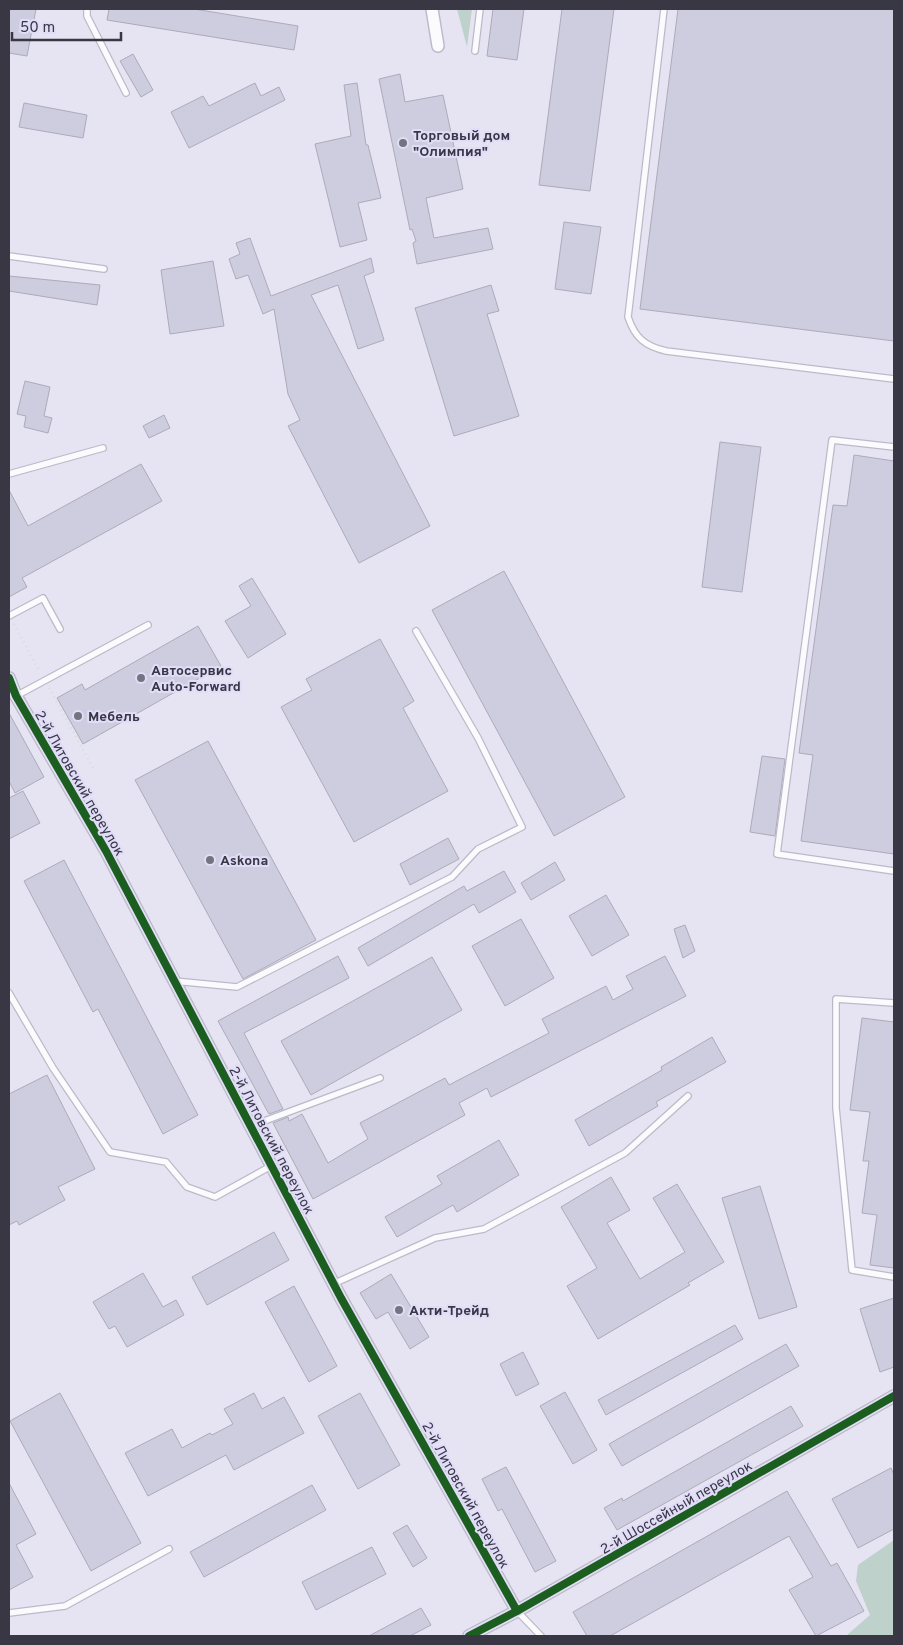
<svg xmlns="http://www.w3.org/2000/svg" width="903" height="1645" viewBox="0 0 903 1645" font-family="Overpass,sans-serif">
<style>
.green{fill:#bed1cb}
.building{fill:#cecddf;stroke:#acabb8}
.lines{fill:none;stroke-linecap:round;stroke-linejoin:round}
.service-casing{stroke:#bdbac8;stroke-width:8}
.minor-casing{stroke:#bdbac8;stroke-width:14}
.path{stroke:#dadade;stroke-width:2.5;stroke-dasharray:1 4;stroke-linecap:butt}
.service{stroke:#fbfbfd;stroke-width:5.5}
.minor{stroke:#fbfbfd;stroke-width:11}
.cycleway-casing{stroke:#e1ddf9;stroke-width:11}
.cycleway{stroke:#1b5e20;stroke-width:8}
.poi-dot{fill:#767381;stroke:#e1ddf9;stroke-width:2}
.labels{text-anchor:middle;stroke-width:4;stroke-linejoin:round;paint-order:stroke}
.poi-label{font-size:14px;font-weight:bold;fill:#393744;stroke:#e1ddf9;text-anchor:start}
.street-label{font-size:14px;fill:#393744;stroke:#e1ddf9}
</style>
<rect width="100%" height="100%" fill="#e6e3f3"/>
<!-- green -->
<g class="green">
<path d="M 457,9 L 472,9 L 467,47 Z"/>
<path d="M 894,1540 L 894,1636 L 846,1636 L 870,1615 L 856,1581 L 858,1565 Z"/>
</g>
<!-- building -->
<g class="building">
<path d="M 9,9 L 36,9 L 27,56 L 9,53 Z"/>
<path d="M 109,9 L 194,9 L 298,26 L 294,50 L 107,20 Z"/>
<path d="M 493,9 L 524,9 L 517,60 L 487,56 Z"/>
<path d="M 562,9 L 614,9 L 590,191 L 539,185 Z"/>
<path d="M 678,9 L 894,9 L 894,341 L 640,309 Z"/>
<path d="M 133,54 L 153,90 L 141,97 L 120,61 Z"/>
<path d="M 400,74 L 405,102 L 443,95 L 463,189 L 426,198 L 434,238 L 488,228 L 493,249 L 417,264 L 413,243 L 416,241 L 412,229 L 410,230 L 379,79 Z"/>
<path d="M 255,83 L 261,96 L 279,87 L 285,100 L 189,148 L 171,112 L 203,96 L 209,106 Z"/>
<path d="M 357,83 L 366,145 L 368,145 L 381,198 L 358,203 L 367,240 L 340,247 L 315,144 L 351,136 L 344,85 Z"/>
<path d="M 24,103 L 87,115 L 83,138 L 19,127 Z"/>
<path d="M 564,222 L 601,227 L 591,294 L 555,289 Z"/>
<path d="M 250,238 L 271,296 L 371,258 L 374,272 L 364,276 L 384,340 L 358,349 L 338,285 L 311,295 L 430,526 L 359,563 L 288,426 L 300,420 L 288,394 L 274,309 L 263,314 L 248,275 L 236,279 L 229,259 L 240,254 L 236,243 Z"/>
<path d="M 213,261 L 224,326 L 170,334 L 161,270 Z"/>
<path d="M 9,276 L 100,285 L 97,305 L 9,291 Z"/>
<path d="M 491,285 L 499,311 L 487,314 L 519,416 L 454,436 L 415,308 Z"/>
<path d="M 25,381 L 50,387 L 44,416 L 52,418 L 48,433 L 24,427 L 26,416 L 17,414 Z"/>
<path d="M 164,415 L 170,428 L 149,438 L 143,426 Z"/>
<path d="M 720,442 L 761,447 L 742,592 L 702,587 Z"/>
<path d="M 854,455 L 894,461 L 894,854 L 801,841 L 813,755 L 799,753 L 833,505 L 847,506 Z"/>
<path d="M 141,464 L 162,501 L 22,578 L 27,587 L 9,597 L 9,490 L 28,526 Z"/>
<path d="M 504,571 L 625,797 L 554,836 L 432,610 Z"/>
<path d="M 252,578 L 286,634 L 248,658 L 225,621 L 251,606 L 239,586 Z"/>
<path d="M 198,626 L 221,666 L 83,744 L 57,698 L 82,684 L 85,690 Z"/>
<path d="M 380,639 L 414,701 L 403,708 L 448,791 L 354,842 L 281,707 L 312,690 L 306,679 Z"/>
<path d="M 9,713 L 44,777 L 15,793 L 9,781 Z"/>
<path d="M 208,741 L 316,940 L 243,979 L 135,780 Z"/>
<path d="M 762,756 L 785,759 L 775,836 L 750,832 Z"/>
<path d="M 23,791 L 40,823 L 9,839 L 9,798 Z"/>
<path d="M 448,838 L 459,859 L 410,885 L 400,864 Z"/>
<path d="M 64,860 L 198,1115 L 163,1134 L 98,1009 L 93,1012 L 24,881 Z"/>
<path d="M 555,862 L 565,880 L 531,900 L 521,883 Z"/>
<path d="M 504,871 L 516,892 L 479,913 L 474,904 L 368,966 L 358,948 L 464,886 L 467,891 Z"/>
<path d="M 606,895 L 629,935 L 592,956 L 569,916 Z"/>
<path d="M 521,919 L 554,978 L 505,1006 L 472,946 Z"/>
<path d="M 685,925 L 695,951 L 683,958 L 674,929 Z"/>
<path d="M 338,956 L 349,978 L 244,1033 L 283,1109 L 269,1114 L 218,1021 Z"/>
<path d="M 665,956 L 686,996 L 491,1097 L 487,1088 L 459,1103 L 465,1115 L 313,1199 L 273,1123 L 288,1117 L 289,1121 L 302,1114 L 328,1163 L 368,1139 L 360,1123 L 445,1078 L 449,1085 L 549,1033 L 542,1019 L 606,986 L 613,1000 L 633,989 L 626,976 Z"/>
<path d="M 432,957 L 462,1010 L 311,1095 L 281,1041 Z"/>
<path d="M 862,1018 L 894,1022 L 894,1268 L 870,1265 L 877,1215 L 862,1213 L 869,1161 L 863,1161 L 870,1112 L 850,1110 Z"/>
<path d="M 712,1037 L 726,1062 L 656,1102 L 658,1106 L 589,1146 L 575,1120 L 662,1070 L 661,1067 Z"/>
<path d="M 47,1075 L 95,1169 L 58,1187 L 65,1200 L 19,1225 L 17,1221 L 9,1225 L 9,1094 Z"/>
<path d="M 499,1140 L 519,1175 L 457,1212 L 453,1205 L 397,1237 L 385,1217 L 442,1184 L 437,1176 Z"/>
<path d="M 611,1177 L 630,1210 L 607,1223 L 640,1279 L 685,1252 L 653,1198 L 677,1184 L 724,1262 L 688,1283 L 690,1285 L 598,1339 L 567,1286 L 597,1268 L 561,1207 Z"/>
<path d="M 760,1186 L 797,1307 L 759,1319 L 722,1198 Z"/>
<path d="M 274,1232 L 289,1260 L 207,1305 L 192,1277 Z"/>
<path d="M 143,1273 L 163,1307 L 176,1300 L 184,1315 L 127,1347 L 115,1326 L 109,1329 L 93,1302 Z"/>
<path d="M 391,1274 L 429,1337 L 410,1349 L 388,1312 L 376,1319 L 360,1293 Z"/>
<path d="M 294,1286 L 337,1366 L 309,1382 L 265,1302 Z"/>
<path d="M 894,1298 L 894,1367 L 880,1372 L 860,1309 Z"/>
<path d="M 735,1325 L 743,1339 L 606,1415 L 598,1400 Z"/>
<path d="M 786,1344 L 799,1366 L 622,1466 L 609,1444 Z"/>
<path d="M 523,1352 L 539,1384 L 516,1396 L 500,1364 Z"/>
<path d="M 565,1392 L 597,1450 L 573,1464 L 540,1406 Z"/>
<path d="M 60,1393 L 141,1543 L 91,1571 L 10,1421 Z"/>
<path d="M 254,1393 L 262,1409 L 284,1397 L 304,1433 L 234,1470 L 226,1455 L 148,1496 L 125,1453 L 172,1429 L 182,1448 L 210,1433 L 212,1435 L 233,1424 L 224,1409 Z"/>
<path d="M 360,1393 L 400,1465 L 358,1489 L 318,1416 Z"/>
<path d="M 791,1406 L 803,1426 L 617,1530 L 604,1508 L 622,1498 L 623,1501 Z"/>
<path d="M 506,1467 L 556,1561 L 535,1572 L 502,1509 L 498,1511 L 482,1479 Z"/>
<path d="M 891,1468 L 894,1475 L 894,1529 L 858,1548 L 832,1499 Z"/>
<path d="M 9,1483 L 36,1534 L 16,1545 L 33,1577 L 9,1590 Z"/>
<path d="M 312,1485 L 326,1510 L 204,1577 L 190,1552 Z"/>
<path d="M 787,1491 L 831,1566 L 837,1563 L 864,1611 L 816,1636 L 789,1590 L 813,1577 L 789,1536 L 610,1636 L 587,1636 L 573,1612 Z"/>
<path d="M 407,1525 L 427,1558 L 413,1567 L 393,1533 Z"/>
<path d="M 372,1547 L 386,1574 L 316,1610 L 302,1582 Z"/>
<path d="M 421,1608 L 431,1625 L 410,1636 L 369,1636 Z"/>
</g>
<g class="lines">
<defs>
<g id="service">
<path d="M 87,9 L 87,16 L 126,93"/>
<path d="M 664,9 L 628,317 C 635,338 645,346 666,351 L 894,379"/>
<path d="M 475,51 L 480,9"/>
<path d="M 9,256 L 104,269"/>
<path d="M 894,447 L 832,440 L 777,854 L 894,871"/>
<path d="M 9,474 L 103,448"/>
<path d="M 9,616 L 43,598 L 60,629"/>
<path d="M 16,696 L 148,625"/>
<path d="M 174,981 L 237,987 L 452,877 L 478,849 L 522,827 L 478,738 L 416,631"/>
<path d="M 9,993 L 53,1068 L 110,1152 L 166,1162 L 187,1187 L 215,1197 L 271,1166"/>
<path d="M 894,1003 L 836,999 L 836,1108 L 852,1270 L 894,1277"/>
<path d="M 251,1126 L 380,1078"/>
<path d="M 333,1284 L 435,1238 L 484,1229 L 625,1153 L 688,1096"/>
<path d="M 517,1611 L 541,1636"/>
<path d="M 9,1613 L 65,1606 L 169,1549"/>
</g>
<g id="minor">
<path d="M 432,9 L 438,46"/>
<path d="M 9,678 L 16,696 L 106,851 L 341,1298 L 517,1611"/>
<path d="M 469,1636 L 517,1611 L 894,1396"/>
</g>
</defs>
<!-- service casing -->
<use href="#service" class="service-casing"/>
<!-- minor casing -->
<use href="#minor" class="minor-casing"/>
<!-- path -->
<g class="path">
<path d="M 14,624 L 40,672"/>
<path d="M 49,688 L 94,770"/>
</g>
<!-- service -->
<use href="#service" class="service"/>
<!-- minor -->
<use href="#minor" class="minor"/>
<defs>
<g id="cycleway">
<path d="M 9,678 L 16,696 L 106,851 L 341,1298 L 517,1611"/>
<path d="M 469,1636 L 517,1611 L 894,1396"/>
</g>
</defs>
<!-- cycleway casing -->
<use href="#cycleway" class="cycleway-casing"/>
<!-- cycleway -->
<use href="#cycleway" class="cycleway"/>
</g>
<!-- markers -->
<g class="poi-dot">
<circle cx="403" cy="143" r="5"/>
<circle cx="141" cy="678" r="5"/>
<circle cx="78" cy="716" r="5"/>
<circle cx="210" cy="860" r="5"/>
<circle cx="399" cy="1310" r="5"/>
</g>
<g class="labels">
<!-- poi labels -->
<g class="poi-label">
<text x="413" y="140">Торговый дом<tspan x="413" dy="16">"Олимпия"</tspan></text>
<text x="151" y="675">Автосервис<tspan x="151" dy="16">Auto-Forward</tspan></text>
<text x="88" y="721">Мебель</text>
<text x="220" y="865">Askona</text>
<text x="409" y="1315">Акти-Трейд</text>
</g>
<!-- street labels -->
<g class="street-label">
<text transform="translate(80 783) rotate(60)" y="5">2-й Литовский переулок</text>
<text transform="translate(272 1140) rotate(62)" y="5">2-й Литовский переулок</text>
<text transform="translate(466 1495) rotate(61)" y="5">2-й Литовский переулок</text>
<text transform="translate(676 1507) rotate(-30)" y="5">2-й Шоссейный переулок</text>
</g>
</g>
<!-- border -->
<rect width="903" height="1645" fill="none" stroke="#393744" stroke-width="20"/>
<!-- scale -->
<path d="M12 32v8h109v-8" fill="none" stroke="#393744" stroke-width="2.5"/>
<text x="20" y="32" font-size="15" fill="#393744" stroke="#e1ddf9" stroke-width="4" paint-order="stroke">50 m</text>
</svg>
